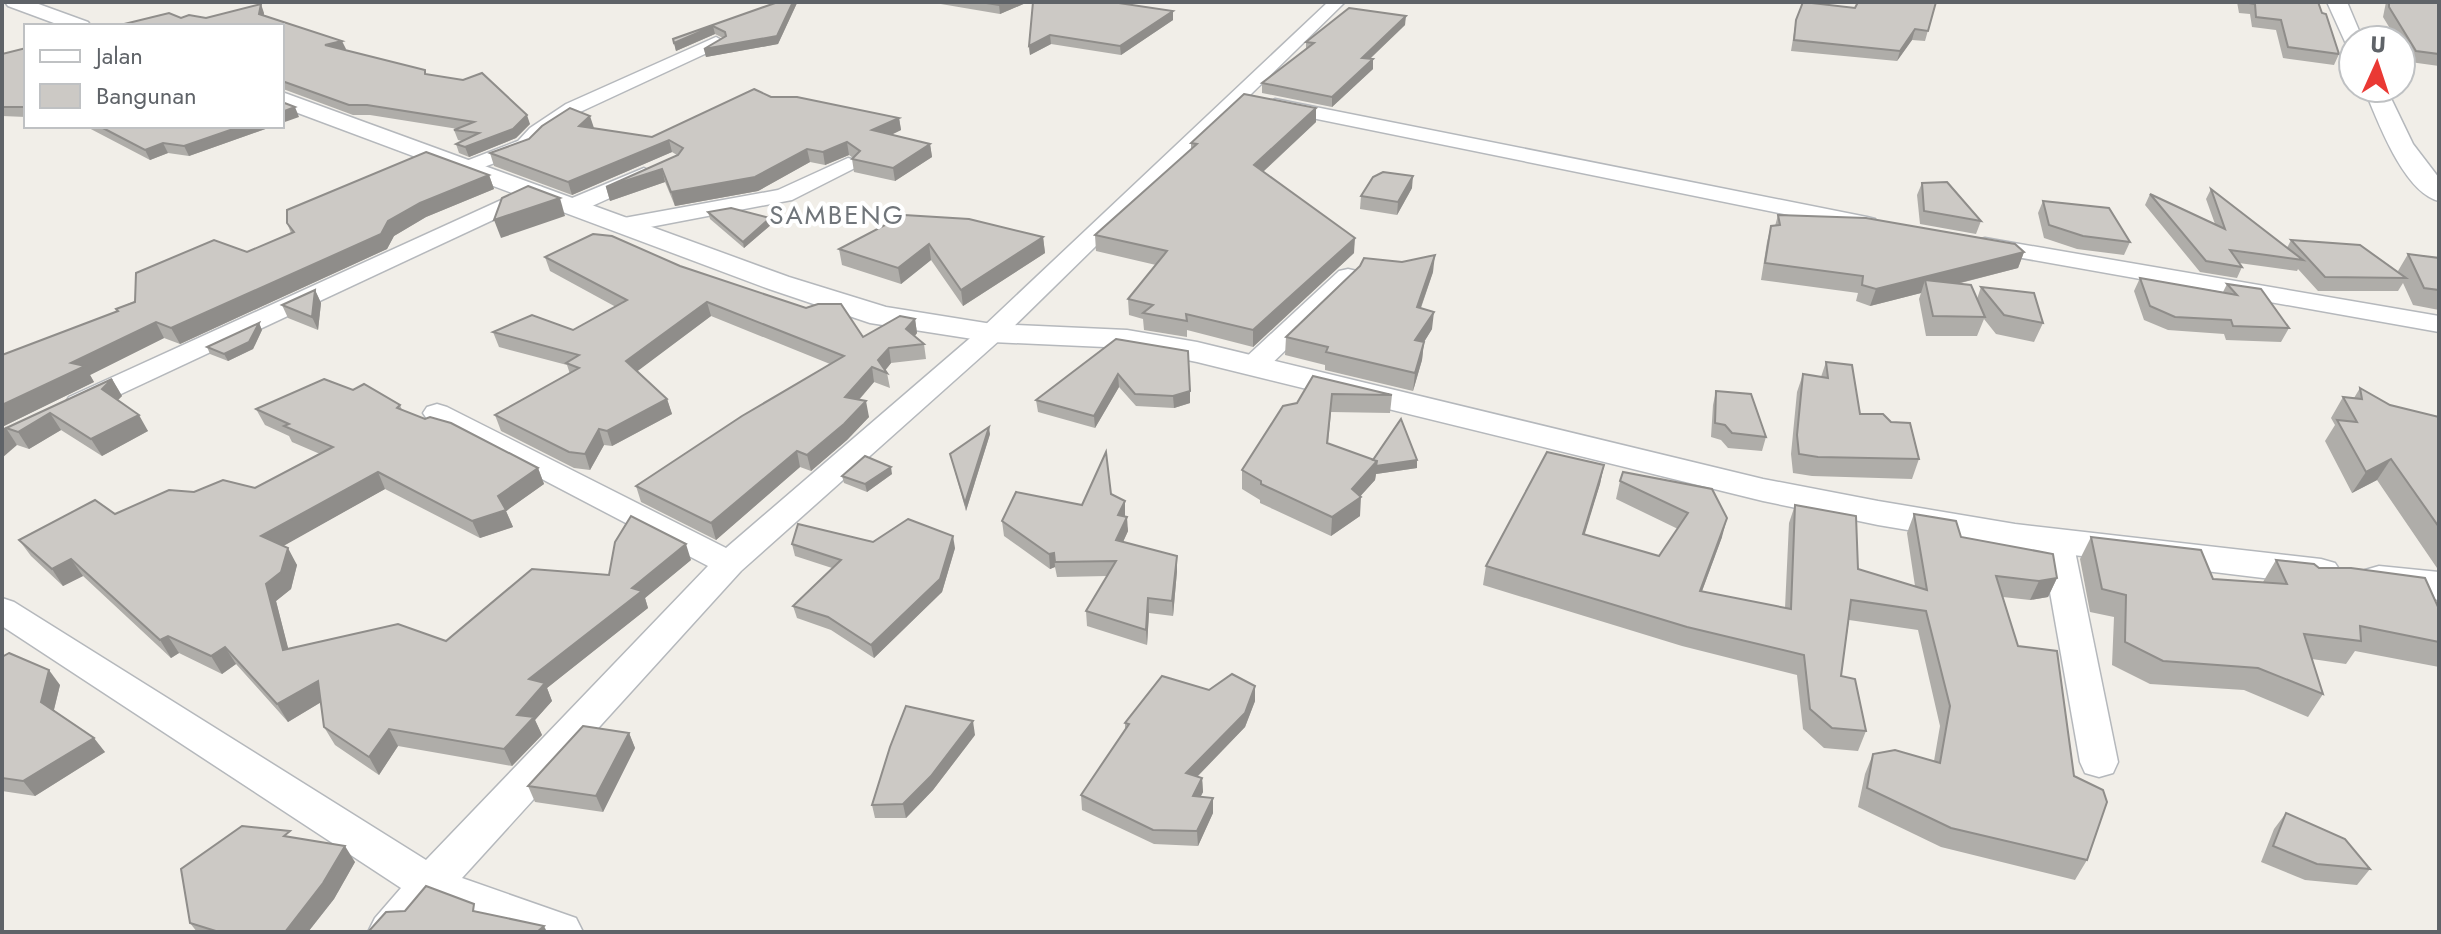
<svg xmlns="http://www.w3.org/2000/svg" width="2441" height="934" viewBox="0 0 2441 934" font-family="Jost,sans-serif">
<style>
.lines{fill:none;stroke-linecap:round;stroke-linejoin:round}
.minor-casing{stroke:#b5b8bc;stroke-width:3}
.tertiary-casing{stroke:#b5b8bc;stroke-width:3}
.minor{fill:#fff;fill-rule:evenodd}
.tertiary{fill:#fff;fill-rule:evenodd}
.wall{fill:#afada9}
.shaded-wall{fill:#8f8d8a}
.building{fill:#ccc9c5;stroke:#8f8d8a;stroke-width:2}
.labels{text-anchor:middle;stroke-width:8;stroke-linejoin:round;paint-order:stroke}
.far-quarter-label{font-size:26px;letter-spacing:2px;fill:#70757a;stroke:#fff}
</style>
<rect width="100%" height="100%" fill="#f1eee8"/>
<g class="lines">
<defs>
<g id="minor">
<path d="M 1328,2 L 1345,2 L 1001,339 L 741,571 L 462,878 L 576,918 L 583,932 L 509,932 L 438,905 L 416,932 L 368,932 L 375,918 L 401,888 L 2,626 L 2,598 L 14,602 L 426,860 L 708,566 L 427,419 L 423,413 L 427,407 L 437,404 L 447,407 L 726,548 L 983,327 Z"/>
<path d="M 716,37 L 725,42 L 722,46 L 580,112 L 544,136 L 532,149 L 468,173 L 457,167 L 461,163 L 518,141 L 530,128 L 566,104 Z"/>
<path d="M 1275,99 L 1867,217 L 1875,219 L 1878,224 L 1875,229 L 1867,231 L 1268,109 L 1265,105 Z"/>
<path d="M 848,158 L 855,160 L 859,164 L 855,168 L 792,200 L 624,232 L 616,230 L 613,225 L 616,220 L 624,218 L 778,190 Z"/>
<path d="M 644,168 L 655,174 L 652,179 L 581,211 L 573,213 L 562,206 L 565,201 Z"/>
<path d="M 534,185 L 542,187 L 545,192 L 542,197 L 89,409 L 79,411 L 69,409 L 65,403 L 69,397 Z"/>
<path d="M 1985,238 L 2439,316 L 2439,332 L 1977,250 L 1973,245 L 1977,240 Z"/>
<path d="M 1348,269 L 1357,271 L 1360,276 L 1357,281 L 1263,372 L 1243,372 L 1239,366 L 1243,360 L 1339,271 Z"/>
<path d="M 2057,531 L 2068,534 L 2073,541 L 2118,762 L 2113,773 L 2099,777 L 2085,773 L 2080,762 L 2041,541 L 2046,534 Z"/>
</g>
<g id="tertiary">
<path d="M 5,2 L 33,2 L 88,22 L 91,26 L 62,26 L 8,6 Z"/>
<path d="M 2327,2 L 2347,2 L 2363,40 L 2353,40 L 2353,46 L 2346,44 Z"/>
<path d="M 2364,88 L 2386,88 L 2413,144 L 2439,178 L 2439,201 C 2403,192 2377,119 2364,88 Z"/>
<path d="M 282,92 L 789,277 L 886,307 L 992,324 L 1127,330 L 1197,342 L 1763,479 L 1878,501 L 2015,524 L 2321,559 L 2335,563 L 2341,572 L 2335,581 L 2321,585 L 2015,548 L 1878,525 L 1763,501 L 1197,362 L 1127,348 L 992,342 L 870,323 L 769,289 L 282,107 Z"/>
<path d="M 2379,566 L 2439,572 L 2439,600 L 2365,588 L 2359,579 L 2365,570 Z"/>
</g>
</defs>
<!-- minor casing -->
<use href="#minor" class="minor-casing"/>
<!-- tertiary casing -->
<use href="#tertiary" class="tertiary-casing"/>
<!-- minor -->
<use href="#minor" class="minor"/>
<!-- tertiary -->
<use href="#tertiary" class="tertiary"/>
</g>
<!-- wall -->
<g class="wall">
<path d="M 778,2 L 797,3 L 778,44 L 706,57 L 704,49 L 723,38 L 715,34 L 676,51 L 673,39 Z"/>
<path d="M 929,2 L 1028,2 L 1000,14 Z"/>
<path d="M 1033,2 L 1173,20 L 1121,55 L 1051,44 L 1030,55 L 1029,46 Z"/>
<path d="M 1936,2 L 1925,41 L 1912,40 L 1897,61 L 1791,51 L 1796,20 L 1855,8 Z"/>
<path d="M 2237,2 L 2318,2 L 2322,13 L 2339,54 L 2334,65 L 2283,58 L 2276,30 L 2252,27 L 2250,14 L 2239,13 Z"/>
<path d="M 2386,2 L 2439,2 L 2439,66 L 2410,62 L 2401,47 L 2401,40 L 2397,40 L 2383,17 Z"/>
<path d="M 264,13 L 264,15 L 346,49 L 344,50 L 425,70 L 426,74 L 530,124 L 516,138 L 469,157 L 459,153 L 456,144 L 462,141 L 458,140 L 454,130 L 458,129 L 370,115 L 353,115 L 283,89 L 282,90 L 282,26 L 181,18 L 206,18 Z"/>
<path d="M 1405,25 L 1370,59 L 1373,59 L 1373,69 L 1332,107 L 1262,93 L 1262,83 L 1306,49 L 1306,42 Z"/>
<path d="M 26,48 L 26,117 L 2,116 L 2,54 Z"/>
<path d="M 771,97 L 899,118 L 901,130 L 891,135 L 930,144 L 932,157 L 895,181 L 854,172 L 852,159 L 853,158 L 849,155 L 825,165 L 810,162 L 758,191 L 675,206 L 665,182 L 610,201 L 606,187 L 677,155 L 672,152 L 572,195 L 494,166 L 490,153 L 594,128 L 652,137 Z"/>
<path d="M 1316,108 L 1316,122 L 1263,172 L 1354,253 L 1253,347 L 1187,330 L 1187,337 L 1144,330 L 1143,319 L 1129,315 L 1128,299 L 1156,265 L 1096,251 L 1095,235 L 1191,150 L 1191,143 Z"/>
<path d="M 85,126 L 274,126 L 189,156 L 168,153 L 150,160 Z"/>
<path d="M 489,175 L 494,189 L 426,217 L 394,236 L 387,249 L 180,344 L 164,338 L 90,375 L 94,382 L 2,427 L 117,311 L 116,309 L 291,233 L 287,223 Z"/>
<path d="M 1922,183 L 1981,221 L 1976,234 L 1920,224 L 1917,195 Z"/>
<path d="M 1412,188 L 1397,215 L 1360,209 L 1361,196 Z"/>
<path d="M 2211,189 L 2287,248 L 2291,240 L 2399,273 L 2398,271 L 2408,254 L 2439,258 L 2439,310 L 2413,305 L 2403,283 L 2398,291 L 2318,291 L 2298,269 L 2297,271 L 2239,263 L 2242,267 L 2237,278 L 2200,272 L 2145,205 L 2150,194 L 2215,224 L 2206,199 Z"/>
<path d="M 2043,201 L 2130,242 L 2124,255 L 2077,249 L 2044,238 L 2038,213 Z"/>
<path d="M 708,212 L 772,224 L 744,248 L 710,219 Z"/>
<path d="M 1778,215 L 2024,252 L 2018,268 L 1957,284 L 1977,299 L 1981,287 L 2043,323 L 2034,342 L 1996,334 L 1984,319 L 1977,336 L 1926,336 L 1919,299 L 1921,293 L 1870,306 L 1856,301 L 1858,293 L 1761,280 L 1767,242 L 1771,226 L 1775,226 Z"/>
<path d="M 1043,237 L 1045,253 L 963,306 L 931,260 L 901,284 L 842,265 L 839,249 Z"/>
<path d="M 545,257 L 680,266 L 863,337 L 915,319 L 917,333 L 915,336 L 924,344 L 926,359 L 891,363 L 885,370 L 887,373 L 890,388 L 874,382 L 859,400 L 869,417 L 847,440 L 811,471 L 800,467 L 716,540 L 641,502 L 636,486 L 830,364 L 711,316 L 637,371 L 667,399 L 672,414 L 612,446 L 604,445 L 590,470 L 574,468 L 501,431 L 495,415 L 570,374 L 567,365 L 499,347 L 493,332 L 573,330 L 616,307 L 550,271 Z"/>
<path d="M 1433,272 L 1421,308 L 1432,329 L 1424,342 L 1422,360 L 1413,391 L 1325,370 L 1325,365 L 1285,355 L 1286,337 Z"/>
<path d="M 2140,278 L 2223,292 L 2227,284 L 2289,328 L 2281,342 L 2226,340 L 2224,334 L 2168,330 L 2144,320 L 2134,291 Z"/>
<path d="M 315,290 L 321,303 L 318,330 L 288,318 L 282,305 Z"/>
<path d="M 259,323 L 262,330 L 253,349 L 228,361 L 210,354 L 207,347 Z"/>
<path d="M 1116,339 L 1190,403 L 1174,408 L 1136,406 L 1119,387 L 1095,428 L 1038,412 L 1036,400 Z"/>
<path d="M 1826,362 L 1860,414 L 1919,459 L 1912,479 L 1812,476 L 1793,473 L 1791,454 L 1797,392 L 1803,374 L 1821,377 Z"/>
<path d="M 1313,376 L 1392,395 L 1390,413 L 1331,412 L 1328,444 L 1373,460 L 1417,468 L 1376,474 L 1375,480 L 1360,496 L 1360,516 L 1331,536 L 1260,503 L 1260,500 L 1242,489 L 1242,470 L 1297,403 Z"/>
<path d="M 112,379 L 122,396 L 118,400 L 148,431 L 102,456 L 61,430 L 29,449 L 17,445 L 2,430 Z"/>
<path d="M 2360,388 L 2390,405 L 2439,417 L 2439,569 L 2437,568 L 2377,480 L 2352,493 L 2325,441 L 2335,425 L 2331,418 L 2343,397 L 2354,398 Z"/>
<path d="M 353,390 L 400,405 L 402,410 L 538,468 L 544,484 L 506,511 L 513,527 L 480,538 L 385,489 L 282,546 L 297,565 L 291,589 L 276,601 L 288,649 L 446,641 L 609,575 L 691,560 L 645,598 L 648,608 L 547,688 L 552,701 L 535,720 L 542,735 L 512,766 L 398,746 L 379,775 L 335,745 L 324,727 L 321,702 L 288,722 L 236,664 L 222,674 L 179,653 L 171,658 L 83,576 L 63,586 L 31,556 L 19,540 L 194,492 L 255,488 L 320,454 L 292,442 L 289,436 L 265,425 L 256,409 Z"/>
<path d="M 1716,391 L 1766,437 L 1762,451 L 1728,448 L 1721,440 L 1711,437 L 1713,405 Z"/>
<path d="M 990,434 L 966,511 L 950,454 Z"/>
<path d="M 1604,465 L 1600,484 L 1584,534 L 1659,556 L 1678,529 L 1616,499 L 1620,481 L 1712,489 L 1722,537 L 1702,591 L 1785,608 L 1789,523 L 1795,505 L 1858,569 L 1915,586 L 1907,533 L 1914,514 L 1961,537 L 2057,578 L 2048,597 L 2030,600 L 2003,597 L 2018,646 L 2074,776 L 2087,860 L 2075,880 L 1941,847 L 1858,807 L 1865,774 L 1873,754 L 1934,761 L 1940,726 L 1918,630 L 1849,620 L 1841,676 L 1866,731 L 1858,751 L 1824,748 L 1803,729 L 1797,675 L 1682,646 L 1483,585 L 1486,566 Z"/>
<path d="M 892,474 L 867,492 L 844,483 L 842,476 Z"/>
<path d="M 1111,494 L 1125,516 L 1128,531 L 1123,542 L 1177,571 L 1173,616 L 1149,613 L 1147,645 L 1087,626 L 1086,611 L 1107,576 L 1057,577 L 1055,567 L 1050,569 L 1004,536 L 1002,521 L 1082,505 Z"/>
<path d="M 2091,537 L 2213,579 L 2263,582 L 2276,560 L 2319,568 L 2439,609 L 2439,667 L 2355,651 L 2346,664 L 2312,659 L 2323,694 L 2308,717 L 2244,690 L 2150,684 L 2112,665 L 2114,617 L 2090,612 L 2080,559 Z"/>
<path d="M 873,542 L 955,548 L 942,592 L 874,658 L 831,630 L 797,618 L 793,606 L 832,568 L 795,556 L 792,544 Z"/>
<path d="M 2,657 L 60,685 L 54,710 L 105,752 L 35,796 L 2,791 Z"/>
<path d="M 1255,686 L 1255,701 L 1245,727 L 1198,776 L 1202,778 L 1203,792 L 1200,797 L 1213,798 L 1213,813 L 1198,846 L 1154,844 L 1082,810 L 1081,795 L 1125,730 L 1125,723 L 1209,690 Z"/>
<path d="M 629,733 L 635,748 L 603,812 L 535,802 L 528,786 Z"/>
<path d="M 975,735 L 933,790 L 906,818 L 875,818 L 872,805 Z"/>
<path d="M 2286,813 L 2370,869 L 2357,885 L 2305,880 L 2261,862 L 2274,829 Z"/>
<path d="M 294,837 L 355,862 L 334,899 L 308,932 L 197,932 L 190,923 Z"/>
</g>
<!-- shaded-wall -->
<g class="shaded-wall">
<path d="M 793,2 L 797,2 L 797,3 L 778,44 L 706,57 L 704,49 Z"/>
<path d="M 1006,2 L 1028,2 L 1000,14 L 999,5 Z"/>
<path d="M 261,4 L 264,13 L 262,22 L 259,14 Z"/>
<path d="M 1173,11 L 1173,20 L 1121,55 L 1120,46 Z"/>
<path d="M 1406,16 L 1405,25 L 1361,67 L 1362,58 Z"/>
<path d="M 713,26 L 715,34 L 676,51 L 674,43 Z"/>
<path d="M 1915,29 L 1912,40 L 1897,61 L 1900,51 Z"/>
<path d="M 1050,35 L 1051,44 L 1030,55 L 1029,46 Z"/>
<path d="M 342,41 L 346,49 L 329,54 L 325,45 Z"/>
<path d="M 1373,59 L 1373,69 L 1332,107 L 1332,97 Z"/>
<path d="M 295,107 L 299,117 L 282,123 L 282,112 Z"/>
<path d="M 1316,108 L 1316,122 L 1254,180 L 1254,165 Z"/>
<path d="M 527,115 L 530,124 L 516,138 L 469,157 L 465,147 Z"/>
<path d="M 590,116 L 594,128 L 579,126 Z"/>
<path d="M 899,118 L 901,130 L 874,143 L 872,130 Z"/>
<path d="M 242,126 L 274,126 L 189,156 L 184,146 Z"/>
<path d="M 669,140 L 672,152 L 572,195 L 568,182 Z"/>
<path d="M 847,142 L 849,155 L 825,165 L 823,152 Z"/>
<path d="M 163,143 L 168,153 L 150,160 L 145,150 Z"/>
<path d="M 930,144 L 932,157 L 895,181 L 893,168 Z"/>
<path d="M 807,149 L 810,162 L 758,191 L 675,206 L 671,192 Z"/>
<path d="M 662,169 L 665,182 L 610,201 L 606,187 Z"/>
<path d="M 489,175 L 494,189 L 426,217 L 394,236 L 387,249 L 180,344 L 171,328 L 388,221 L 420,203 Z"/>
<path d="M 1413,176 L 1412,188 L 1397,215 L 1398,202 Z"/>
<path d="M 560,198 L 565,216 L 501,238 L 494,220 Z"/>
<path d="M 770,218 L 772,224 L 744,248 L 743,242 Z"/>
<path d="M 1043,237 L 1045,253 L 963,306 L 961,290 Z"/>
<path d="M 1355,238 L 1354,253 L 1253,347 L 1253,330 Z"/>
<path d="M 929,244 L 931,260 L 901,284 L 898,268 Z"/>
<path d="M 2024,252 L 2018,268 L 1928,291 L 1925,280 L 1921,293 L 1870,306 L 1876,289 Z"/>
<path d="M 1435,255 L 1433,272 L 1415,324 L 1417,307 Z"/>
<path d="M 315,290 L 321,303 L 318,330 L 312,317 Z"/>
<path d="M 707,302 L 711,316 L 631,376 L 626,361 Z"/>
<path d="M 1434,312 L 1432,329 L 1424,342 L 1422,360 L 1413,391 L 1415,373 L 1415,340 Z"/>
<path d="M 915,319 L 917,333 L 908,344 L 906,329 Z"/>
<path d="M 156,322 L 164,338 L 90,375 L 94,382 L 2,427 L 2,405 L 71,363 Z"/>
<path d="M 259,323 L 262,330 L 253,349 L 228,361 L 224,354 Z"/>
<path d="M 889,348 L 891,363 L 884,372 L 878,360 Z"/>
<path d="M 872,367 L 874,382 L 848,412 L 845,397 Z"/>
<path d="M 1118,374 L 1119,387 L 1095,428 L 1094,416 Z"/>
<path d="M 112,379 L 122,396 L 112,406 L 102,389 Z"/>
<path d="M 1190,391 L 1190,403 L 1174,408 L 1173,396 Z"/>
<path d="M 667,399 L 672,414 L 612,446 L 607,431 Z"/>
<path d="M 866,401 L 869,417 L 847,440 L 811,471 L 807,455 Z"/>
<path d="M 50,413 L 61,430 L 29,449 L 18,432 Z"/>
<path d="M 139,415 L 148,431 L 102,456 L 91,439 Z"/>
<path d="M 989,427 L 990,434 L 966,511 L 965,503 Z"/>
<path d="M 6,428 L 17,445 L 2,458 L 2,432 Z"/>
<path d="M 599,429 L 604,445 L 590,470 L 585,454 Z"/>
<path d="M 797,451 L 800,467 L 716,540 L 711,523 Z"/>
<path d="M 2391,459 L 2377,480 L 2352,493 L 2366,472 Z"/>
<path d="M 1417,460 L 1417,468 L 1376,474 L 1375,480 L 1357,500 L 1361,497 L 1360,516 L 1331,536 L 1332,517 L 1352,489 L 1377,461 Z"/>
<path d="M 1604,465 L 1600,484 L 1579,553 L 1583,534 Z"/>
<path d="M 891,467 L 892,474 L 867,492 L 865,484 Z"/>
<path d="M 538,468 L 544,484 L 506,511 L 513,527 L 480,538 L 472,521 L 498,496 Z"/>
<path d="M 378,472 L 385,489 L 271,553 L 261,536 Z"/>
<path d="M 1125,501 L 1125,516 L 1118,515 Z"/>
<path d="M 1127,517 L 1128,531 L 1117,555 L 1116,540 Z"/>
<path d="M 1727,518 L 1722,537 L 1695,610 L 1700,591 Z"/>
<path d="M 953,536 L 955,548 L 942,592 L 874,658 L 871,645 Z"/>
<path d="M 686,544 L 691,560 L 645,598 L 648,608 L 547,688 L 552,701 L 535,720 L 542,735 L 512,766 L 504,749 L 529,679 L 632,588 Z"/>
<path d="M 288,548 L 297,565 L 291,589 L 276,601 L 293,667 L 283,650 L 266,584 Z"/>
<path d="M 1054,553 L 1055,567 L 1050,569 L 1049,554 Z"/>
<path d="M 1177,556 L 1177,571 L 1173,616 L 1172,601 Z"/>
<path d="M 71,559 L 83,576 L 63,586 L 52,569 Z"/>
<path d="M 2057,578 L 2048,597 L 2030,600 L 2039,581 Z"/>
<path d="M 1148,598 L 1149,613 L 1147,645 L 1146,630 Z"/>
<path d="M 168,636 L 179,653 L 171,658 L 160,640 Z"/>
<path d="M 225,647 L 236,664 L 222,674 L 211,656 Z"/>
<path d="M 49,670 L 60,685 L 52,717 L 41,702 Z"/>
<path d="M 318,681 L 328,698 L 288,722 L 277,704 Z"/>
<path d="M 1255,686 L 1255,701 L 1245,727 L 1187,787 L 1186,773 Z"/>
<path d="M 973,721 L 975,735 L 933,790 L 906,818 L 903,804 Z"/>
<path d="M 389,729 L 398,746 L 379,775 L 369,757 Z"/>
<path d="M 629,733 L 635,748 L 603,812 L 596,796 Z"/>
<path d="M 94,738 L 105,752 L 35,796 L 23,781 Z"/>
<path d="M 1202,778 L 1203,792 L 1194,810 L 1193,796 Z"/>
<path d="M 1213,798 L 1213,813 L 1198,846 L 1197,831 Z"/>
<path d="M 345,846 L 355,862 L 334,899 L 308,932 L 285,932 Z"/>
<path d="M 544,926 L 547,932 L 537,932 Z"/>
</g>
<!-- building -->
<g class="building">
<path d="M 778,2 L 793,2 L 777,36 L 704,49 L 726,36 L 725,32 L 713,26 L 674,43 L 673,39 Z"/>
<path d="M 980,2 L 1006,2 L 999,5 Z"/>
<path d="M 1033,2 L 1112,2 L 1173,11 L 1120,46 L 1050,35 L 1029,46 Z"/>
<path d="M 1803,2 L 1855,8 L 1858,2 L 1936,2 L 1928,31 L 1915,29 L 1900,51 L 1794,40 L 1796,20 Z"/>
<path d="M 2243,2 L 2318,2 L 2322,13 L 2326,14 L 2339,54 L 2288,47 L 2281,20 L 2256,17 L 2255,4 Z"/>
<path d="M 2389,2 L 2439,2 L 2439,54 L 2416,51 L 2389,7 Z"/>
<path d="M 261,4 L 259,14 L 342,41 L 325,45 L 425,70 L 425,74 L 463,80 L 482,73 L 527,115 L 513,129 L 465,147 L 456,144 L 479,133 L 454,130 L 474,122 L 367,105 L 349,105 L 282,81 L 282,26 L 116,26 L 169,13 L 181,18 L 189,15 L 206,18 Z"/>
<path d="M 1349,8 L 1406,16 L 1362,58 L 1373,59 L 1332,97 L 1262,83 L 1314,43 L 1306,42 Z"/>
<path d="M 26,48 L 26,107 L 2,107 L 2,54 Z"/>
<path d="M 754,89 L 771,97 L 797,97 L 899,118 L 872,130 L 930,144 L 893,168 L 852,159 L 860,151 L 847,142 L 823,152 L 807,149 L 755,177 L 671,192 L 662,169 L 606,187 L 678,155 L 683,148 L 669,140 L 568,182 L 490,153 L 529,139 L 542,126 L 570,108 L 590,116 L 579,126 L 652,137 Z"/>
<path d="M 1244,94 L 1316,108 L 1254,165 L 1355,238 L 1253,330 L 1186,314 L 1187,321 L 1143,313 L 1153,305 L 1128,299 L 1167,251 L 1095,235 L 1197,144 L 1191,143 Z"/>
<path d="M 282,102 L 295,107 L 282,112 Z"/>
<path d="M 99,126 L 242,126 L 184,146 L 163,143 L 145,150 Z"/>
<path d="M 426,152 L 489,175 L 420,203 L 388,221 L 381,234 L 171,328 L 156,322 L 71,363 L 85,366 L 2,405 L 2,355 L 118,311 L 116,309 L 135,302 L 136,273 L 214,240 L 247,252 L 294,232 L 287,223 L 287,210 Z"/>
<path d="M 1383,172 L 1413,176 L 1398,202 L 1361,196 L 1373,177 Z"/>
<path d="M 1947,182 L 1981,221 L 1924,211 L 1922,183 Z"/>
<path d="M 528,186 L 560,198 L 494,220 L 502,198 Z"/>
<path d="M 2211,189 L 2303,260 L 2230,250 L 2242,267 L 2206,261 L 2150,194 L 2225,229 Z"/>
<path d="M 2043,201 L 2109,208 L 2130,242 L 2083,236 L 2049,225 Z"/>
<path d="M 731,208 L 770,218 L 743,242 L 708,212 Z"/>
<path d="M 904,215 L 969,219 L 1043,237 L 961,290 L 929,244 L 898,268 L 839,249 Z"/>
<path d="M 1778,215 L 1866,218 L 2015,244 L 2024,252 L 1876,289 L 1862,285 L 1863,276 L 1765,263 L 1771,226 L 1780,225 Z"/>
<path d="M 593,234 L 612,236 L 680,266 L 806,308 L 818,304 L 841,304 L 863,337 L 900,316 L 915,319 L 906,329 L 924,344 L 889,348 L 878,360 L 887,373 L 872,367 L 845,397 L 866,401 L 844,424 L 807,455 L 797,451 L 711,523 L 636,486 L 742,416 L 844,356 L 707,302 L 626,361 L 667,399 L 607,431 L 599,429 L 585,454 L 569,452 L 495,415 L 579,368 L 566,363 L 579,355 L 493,332 L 532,315 L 573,330 L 627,300 L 545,257 Z"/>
<path d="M 2291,240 L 2360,245 L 2406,278 L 2325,277 Z"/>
<path d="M 2408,254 L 2439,258 L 2439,290 L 2424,288 Z"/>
<path d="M 1435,255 L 1417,307 L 1434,312 L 1415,340 L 1424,342 L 1415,373 L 1326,352 L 1328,347 L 1286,337 L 1360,266 L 1364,258 L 1402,262 Z"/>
<path d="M 2140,278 L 2237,295 L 2227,284 L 2261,289 L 2289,328 L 2233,326 L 2231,320 L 2175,317 L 2150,306 Z"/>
<path d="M 1925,280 L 1971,285 L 1985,317 L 1933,316 Z"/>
<path d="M 1981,287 L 2034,293 L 2043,323 L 2004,315 Z"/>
<path d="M 315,290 L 312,317 L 282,305 Z"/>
<path d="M 259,323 L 249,342 L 224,354 L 207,347 Z"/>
<path d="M 1116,339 L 1188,351 L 1190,391 L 1173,396 L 1135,394 L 1118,374 L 1094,416 L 1036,400 Z"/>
<path d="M 1826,362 L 1852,365 L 1860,414 L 1883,414 L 1891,422 L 1910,423 L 1919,459 L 1818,457 L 1799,454 L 1797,435 L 1803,374 L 1828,378 Z"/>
<path d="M 1313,376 L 1392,395 L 1332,394 L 1327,443 L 1377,461 L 1352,489 L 1361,497 L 1332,517 L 1261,484 L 1261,481 L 1242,470 L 1283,406 L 1297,403 Z"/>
<path d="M 112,379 L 102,389 L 139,415 L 91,439 L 50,413 L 18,432 L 6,428 L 2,432 L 2,430 Z"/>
<path d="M 324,379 L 353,390 L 364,384 L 400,405 L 397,408 L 425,419 L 430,417 L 451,423 L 538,468 L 498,496 L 506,510 L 472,521 L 378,472 L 261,536 L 288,548 L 281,572 L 266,584 L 283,650 L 398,624 L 446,641 L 532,569 L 609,575 L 615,542 L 631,516 L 686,544 L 632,588 L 642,591 L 529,679 L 545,683 L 517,715 L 534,717 L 504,749 L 389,729 L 369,757 L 324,727 L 318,681 L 277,704 L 225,647 L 211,656 L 168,636 L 160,640 L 71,559 L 52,569 L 19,540 L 95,500 L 115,514 L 169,490 L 194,492 L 223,480 L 255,488 L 333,447 L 284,426 L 289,424 L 256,409 Z"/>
<path d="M 2360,388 L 2390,405 L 2439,417 L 2439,527 L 2391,459 L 2366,472 L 2337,420 L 2357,422 L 2343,397 L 2362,399 Z"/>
<path d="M 1716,391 L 1751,394 L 1766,437 L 1732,433 L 1725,425 L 1715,423 Z"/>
<path d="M 1401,419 L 1417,460 L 1376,466 L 1377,461 L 1373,460 Z"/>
<path d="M 989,427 L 965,503 L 950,454 Z"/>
<path d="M 1106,452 L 1111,494 L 1125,501 L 1118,515 L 1127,517 L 1116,540 L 1177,556 L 1172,601 L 1148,598 L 1146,630 L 1086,611 L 1116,561 L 1055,562 L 1054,553 L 1049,554 L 1002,521 L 1016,492 L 1082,505 Z"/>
<path d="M 1547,452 L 1604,465 L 1583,534 L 1659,556 L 1688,513 L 1620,481 L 1623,472 L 1712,489 L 1727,518 L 1700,591 L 1791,609 L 1795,505 L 1856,516 L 1858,569 L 1927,590 L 1914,514 L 1956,521 L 1961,537 L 2053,554 L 2057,578 L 2039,581 L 1996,576 L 2018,646 L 2057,651 L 2074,776 L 2103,790 L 2107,802 L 2087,860 L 1951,828 L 1867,788 L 1873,754 L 1895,750 L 1940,763 L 1950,706 L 1926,611 L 1851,600 L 1841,676 L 1855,679 L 1866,731 L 1832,728 L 1810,709 L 1804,655 L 1687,627 L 1486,566 Z"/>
<path d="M 865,456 L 891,467 L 865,484 L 842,476 Z"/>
<path d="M 908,519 L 953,536 L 940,579 L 871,645 L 828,617 L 793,606 L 841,560 L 792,544 L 798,524 L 873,542 Z"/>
<path d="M 2091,537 L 2201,550 L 2213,579 L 2287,584 L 2276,560 L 2314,564 L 2319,568 L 2351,568 L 2425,578 L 2439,609 L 2439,642 L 2360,626 L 2361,641 L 2304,634 L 2323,694 L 2258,668 L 2163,661 L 2125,642 L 2126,595 L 2102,589 Z"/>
<path d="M 9,653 L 49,670 L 41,702 L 94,738 L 23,781 L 2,778 L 2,657 Z"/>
<path d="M 1232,674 L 1255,686 L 1245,713 L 1186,773 L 1202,778 L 1193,796 L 1213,798 L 1197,831 L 1153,830 L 1081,795 L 1129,724 L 1125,723 L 1162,676 L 1209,690 Z"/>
<path d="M 906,706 L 973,721 L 931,776 L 903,804 L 872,805 L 890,747 Z"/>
<path d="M 583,726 L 629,733 L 596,796 L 528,786 Z"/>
<path d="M 2286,813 L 2345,839 L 2370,869 L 2317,864 L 2273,846 Z"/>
<path d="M 242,826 L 290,831 L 284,836 L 345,846 L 323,883 L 285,932 L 219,932 L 190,923 L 181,869 Z"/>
<path d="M 426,886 L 474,904 L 473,911 L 544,926 L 537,932 L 368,932 L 386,912 L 405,911 Z"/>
</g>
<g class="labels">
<!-- far-quarter labels -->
<g class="far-quarter-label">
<text x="837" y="224">SAMBENG</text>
</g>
</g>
<!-- border -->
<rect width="2441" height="934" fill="none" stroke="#5f6368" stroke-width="8"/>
<!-- legend -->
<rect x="24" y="24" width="260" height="104" fill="#ffffff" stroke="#bfc1c3" stroke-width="2"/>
<rect x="40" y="50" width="40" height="12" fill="#ffffff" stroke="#bfc1c3" stroke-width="2"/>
<text x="96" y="64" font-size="24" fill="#5f6368">Jalan</text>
<rect x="40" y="84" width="40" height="24" fill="#ccc9c5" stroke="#bfc1c3" stroke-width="2"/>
<text x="96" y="104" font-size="24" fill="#5f6368">Bangunan</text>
<!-- north arrow -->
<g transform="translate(2377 64) rotate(3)"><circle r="38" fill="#ffffff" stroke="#bfc1c3" stroke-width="2"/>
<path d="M0-6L14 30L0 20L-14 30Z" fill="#ea3934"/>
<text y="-12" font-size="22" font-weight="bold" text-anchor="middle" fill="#5f6368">U</text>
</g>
</svg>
